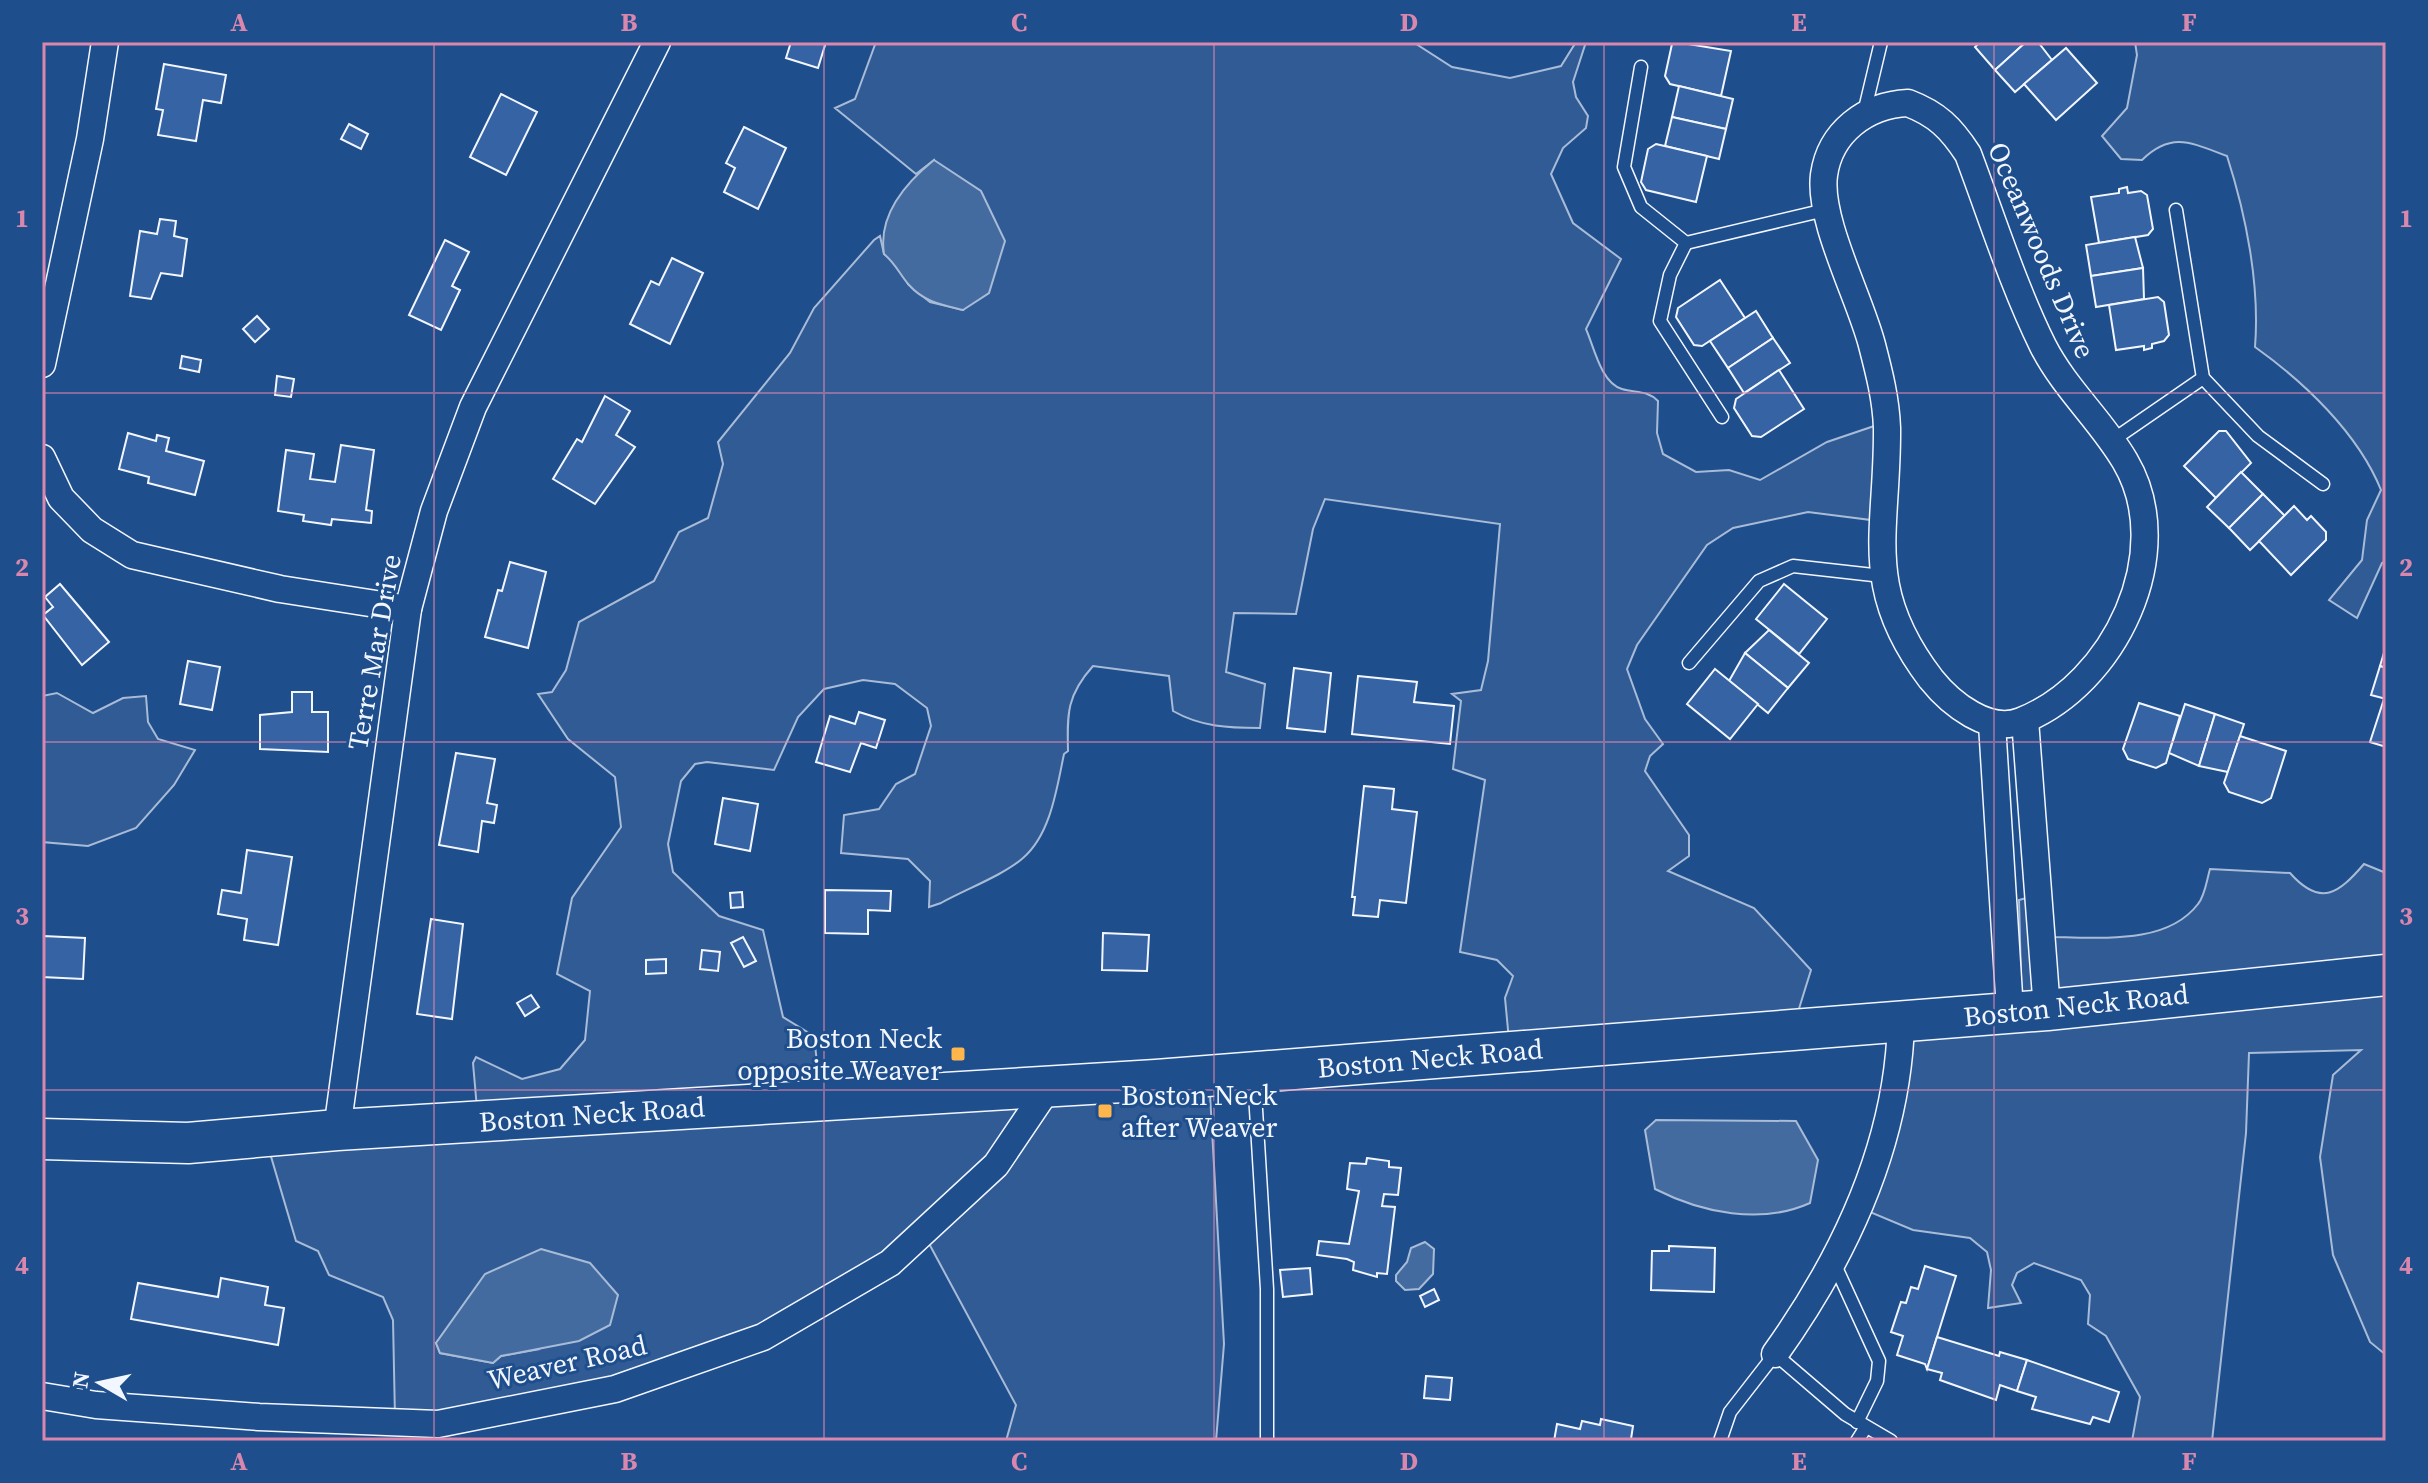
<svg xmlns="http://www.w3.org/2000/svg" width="2428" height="1483" viewBox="0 0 2428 1483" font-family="'Source Serif 4',serif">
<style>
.green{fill:#305b95;stroke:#a8bbd7;stroke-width:2;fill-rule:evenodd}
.water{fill:#446ba0;stroke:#a8bbd7;stroke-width:2}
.building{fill:#3563a3;stroke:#f2f6ff;stroke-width:2}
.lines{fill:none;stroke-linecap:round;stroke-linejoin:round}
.service-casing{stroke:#f2f6ff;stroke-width:15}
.minor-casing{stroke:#f2f6ff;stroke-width:29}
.primary-casing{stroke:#f2f6ff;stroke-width:43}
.service{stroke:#1f4e8c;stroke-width:12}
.minor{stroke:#1f4e8c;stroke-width:26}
.primary{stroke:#1f4e8c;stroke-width:40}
.grid{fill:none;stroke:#da87ad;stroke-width:2;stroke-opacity:0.55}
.poi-dot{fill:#ffb74d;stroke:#1f4e8c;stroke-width:3}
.labels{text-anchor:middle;stroke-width:6;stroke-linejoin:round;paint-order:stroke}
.street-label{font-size:28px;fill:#f2f6ff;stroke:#1f4e8c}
.poi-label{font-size:28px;fill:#f2f6ff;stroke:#1f4e8c;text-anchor:end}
.neatline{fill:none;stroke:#da87ad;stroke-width:3}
.grid-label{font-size:26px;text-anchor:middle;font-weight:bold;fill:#da87ad}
</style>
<rect width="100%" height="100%" fill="#1f4e8c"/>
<!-- green -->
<g class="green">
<path d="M 876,42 L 1413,42 L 1452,67 L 1510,78 L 1561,66 L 1576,42 L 1586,42 L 1573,82 L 1576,97 L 1588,116 L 1586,128 L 1563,148 L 1551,174 L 1573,223 L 1621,259 L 1586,329 C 1594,347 1601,383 1622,389 C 1636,393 1647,390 1658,401 L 1657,433 L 1663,454 L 1696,472 L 1729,470 L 1760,480 L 1827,442 L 1889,421 L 1887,522 L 1808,512 L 1733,528 L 1707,545 L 1637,645 L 1627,669 L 1645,719 L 1663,744 L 1650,756 L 1645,771 L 1689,835 L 1689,856 L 1668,871 L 1754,908 L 1811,970 L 1793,1028 L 1510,1051 L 1505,998 L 1513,976 L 1497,960 L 1460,952 L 1485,780 L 1453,769 L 1461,701 L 1452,694 L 1481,690 L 1488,661 L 1500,524 L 1325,499 L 1313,529 L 1296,614 L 1234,613 L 1226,672 L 1265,684 L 1260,728 C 1229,728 1201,727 1173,711 L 1169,676 L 1093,666 C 1067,695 1067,713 1068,751 L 1064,754 C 1057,787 1051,834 1023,858 C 1004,875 964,890 941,903 L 929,907 L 930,881 L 908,859 L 841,853 L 844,815 L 879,809 L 896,784 L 915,774 L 931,726 L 927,708 L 895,684 L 863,680 L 824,689 L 798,717 L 774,770 L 707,762 L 695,764 L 681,781 L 668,844 L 673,872 L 719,916 L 763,930 L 783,1017 L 814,1036 L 821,1098 L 1209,1076 L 1224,1344 L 1216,1441 L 1006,1441 L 1016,1405 L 926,1238 L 759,1340 L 612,1392 L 395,1418 L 393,1320 L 383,1297 L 329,1275 L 318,1251 L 296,1241 L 267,1143 L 478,1120 L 473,1063 L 476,1057 L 522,1079 L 560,1069 L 585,1040 L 590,991 L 557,974 L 572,898 L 621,827 L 615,777 L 568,739 L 538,694 L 552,692 L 566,670 L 579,622 L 654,581 L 679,532 L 708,518 L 723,464 L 718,442 L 790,353 L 814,308 L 874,240 L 880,236 L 884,254 L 899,266 L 908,284 L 930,302 L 963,310 L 934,160 L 916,174 L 835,108 L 855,99 ZM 436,1343 L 540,1349 L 501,1356 L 493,1363 L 440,1353 Z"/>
<path d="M 2135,42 L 2386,42 L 2386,561 L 2382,563 L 2357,618 L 2329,600 L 2362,560 L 2367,520 L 2381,490 C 2358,433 2304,382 2255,347 C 2260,285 2246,215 2227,156 C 2192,143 2172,131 2142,160 L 2121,159 L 2102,136 L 2127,108 L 2137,55 Z"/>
<path d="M 57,693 L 93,713 L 123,698 L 146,696 L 148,722 L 158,739 L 195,750 L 174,785 L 136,828 L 88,846 L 42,842 L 42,696 Z"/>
<path d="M 2364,864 L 2386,873 L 2386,1355 L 2370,1342 L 2333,1255 L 2320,1157 L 2333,1075 L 2361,1050 L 2249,1053 L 2246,1133 L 2212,1441 L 2132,1441 L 2140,1397 L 2106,1336 L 2088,1324 L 2090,1295 L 2081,1280 L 2034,1263 L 2017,1273 L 2012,1285 L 2021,1303 L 1988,1308 L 1991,1270 L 1987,1252 L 1970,1238 L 1913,1230 L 1865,1210 L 1902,1030 L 2022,1016 L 2019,900 L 2030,897 L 2051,937 C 2098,937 2166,946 2198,904 C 2205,896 2207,879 2210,869 L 2290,873 C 2321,908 2339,893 2364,864 Z"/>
</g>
<!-- water -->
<g class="water">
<path d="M 934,160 L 981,191 L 1005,241 L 989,293 L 963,310 C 943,305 924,302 909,285 C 900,275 896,264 884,254 C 878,216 903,185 934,160 Z"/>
<path d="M 1656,1120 L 1796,1121 L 1818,1160 L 1810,1203 C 1761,1225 1702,1213 1655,1189 L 1645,1130 Z"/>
<path d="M 1425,1242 L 1434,1249 L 1433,1274 L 1419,1289 L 1405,1290 L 1396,1281 L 1396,1275 L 1407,1262 L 1411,1248 Z"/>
<path d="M 541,1249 L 590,1263 L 618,1295 L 610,1325 L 579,1341 L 501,1356 L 493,1363 L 440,1353 L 436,1343 L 485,1274 Z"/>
</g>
<!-- building -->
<g class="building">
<path d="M 791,42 L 826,42 L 818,68 L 786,58 Z"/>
<path d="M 1676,42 L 1731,51 L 1721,96 L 1670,84 L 1665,76 L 1672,44 Z"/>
<path d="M 1980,42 L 2026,42 L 1995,70 L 1975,47 Z"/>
<path d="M 2026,42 L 2038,42 L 2052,60 L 2015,92 L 1995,70 Z"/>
<path d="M 2066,48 L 2097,83 L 2056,120 L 2024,84 Z"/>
<path d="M 164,64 L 226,75 L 221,103 L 203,100 L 196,141 L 158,135 L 163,110 L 156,109 Z"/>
<path d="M 1679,86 L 1733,99 L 1726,129 L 1672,117 Z"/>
<path d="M 501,94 L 537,112 L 506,175 L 470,157 Z"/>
<path d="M 1672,117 L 1726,129 L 1719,159 L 1665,146 Z"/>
<path d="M 349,124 L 368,134 L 361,149 L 341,139 Z"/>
<path d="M 744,127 L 786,148 L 758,209 L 724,192 L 735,168 L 726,163 Z"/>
<path d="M 1656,144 L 1707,156 L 1696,202 L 1646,190 L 1641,182 L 1648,149 Z"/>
<path d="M 2127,187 L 2128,193 L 2141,191 L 2147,195 L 2153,229 L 2148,235 L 2099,243 L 2091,197 L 2119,193 L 2119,189 Z"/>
<path d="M 160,219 L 176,221 L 174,236 L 187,239 L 182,276 L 161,273 L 151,299 L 130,296 L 140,231 L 157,234 Z"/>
<path d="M 2135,237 L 2143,268 L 2091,276 L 2086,245 Z"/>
<path d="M 445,240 L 469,252 L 452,286 L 460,290 L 441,330 L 409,315 Z"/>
<path d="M 672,258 L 703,273 L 670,344 L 630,324 L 651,281 L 659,285 Z"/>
<path d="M 2143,268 L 2144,299 L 2096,307 L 2091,276 Z"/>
<path d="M 1720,280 L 1745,318 L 1702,346 L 1694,345 L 1676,317 L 1678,308 Z"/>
<path d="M 2158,297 L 2164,302 L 2169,335 L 2164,341 L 2152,344 L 2152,348 L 2144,350 L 2144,346 L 2116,350 L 2109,305 Z"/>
<path d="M 1756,311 L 1773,338 L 1728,368 L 1710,341 Z"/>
<path d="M 257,316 L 269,329 L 255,342 L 243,329 Z"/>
<path d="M 1773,338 L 1790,363 L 1744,393 L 1728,368 Z"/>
<path d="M 182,356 L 201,360 L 199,372 L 180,368 Z"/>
<path d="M 1779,370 L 1804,409 L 1761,437 L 1752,436 L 1734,408 L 1736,399 Z"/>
<path d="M 277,376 L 294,379 L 291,397 L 275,395 Z"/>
<path d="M 605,396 L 630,411 L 616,435 L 635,447 L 595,504 L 553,479 L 577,439 L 582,442 Z"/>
<path d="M 2219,431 L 2226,431 L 2251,463 L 2216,498 L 2184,466 Z"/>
<path d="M 128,433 L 156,441 L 157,435 L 169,438 L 166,451 L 204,461 L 195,495 L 148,483 L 149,477 L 119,469 Z"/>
<path d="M 341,445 L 374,450 L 366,510 L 372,511 L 371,523 L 332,519 L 331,525 L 303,521 L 304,515 L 278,511 L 286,450 L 314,454 L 310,479 L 335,482 Z"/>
<path d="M 2241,472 L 2263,494 L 2229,528 L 2207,507 Z"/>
<path d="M 2263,494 L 2285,516 L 2250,550 L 2229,528 Z"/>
<path d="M 2294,506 L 2307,520 L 2311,516 L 2326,532 L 2326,540 L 2291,575 L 2259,541 Z"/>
<path d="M 510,562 L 546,572 L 528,648 L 485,637 L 498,590 L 502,591 Z"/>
<path d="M 60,584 L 109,642 L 82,665 L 43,615 L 53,607 L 45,597 Z"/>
<path d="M 1784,584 L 1827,619 L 1799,654 L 1756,619 Z"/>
<path d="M 1769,630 L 1809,663 L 1788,688 L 1745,653 Z"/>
<path d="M 2386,646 L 2386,668 L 2380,666 Z"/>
<path d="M 1745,653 L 1788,688 L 1768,713 L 1729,681 Z"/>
<path d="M 188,661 L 220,667 L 212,710 L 180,704 Z"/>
<path d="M 2380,666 L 2386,668 L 2386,699 L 2371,695 Z"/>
<path d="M 1294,668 L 1331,673 L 1325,732 L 1287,728 Z"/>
<path d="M 1715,669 L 1758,704 L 1730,739 L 1687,704 Z"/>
<path d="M 1358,676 L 1417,682 L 1414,702 L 1454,706 L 1450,744 L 1352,734 Z"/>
<path d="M 292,692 L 312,692 L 312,712 L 328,712 L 328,752 L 260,749 L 260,715 L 292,712 Z"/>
<path d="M 2384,699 L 2386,699 L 2386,747 L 2370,742 Z"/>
<path d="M 2139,703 L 2180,716 L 2166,763 L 2156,768 L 2128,759 L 2123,749 Z"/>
<path d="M 2185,704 L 2215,714 L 2199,766 L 2169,753 Z"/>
<path d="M 859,712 L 885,720 L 876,748 L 861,743 L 850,772 L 816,762 L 830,716 L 855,724 Z"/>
<path d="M 2215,714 L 2244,724 L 2228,772 L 2199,766 Z"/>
<path d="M 2240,736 L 2286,751 L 2271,798 L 2262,803 L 2229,792 L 2224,783 Z"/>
<path d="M 456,753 L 495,759 L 487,803 L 497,805 L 494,823 L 482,821 L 478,852 L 439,845 Z"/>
<path d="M 1364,786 L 1394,789 L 1392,809 L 1417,812 L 1406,903 L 1380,900 L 1378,917 L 1353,915 L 1355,897 L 1352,897 Z"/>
<path d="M 723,798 L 758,804 L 750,851 L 715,844 Z"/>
<path d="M 247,850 L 292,857 L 278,945 L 244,940 L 247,919 L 218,914 L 222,890 L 241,893 Z"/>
<path d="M 825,890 L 891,891 L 890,911 L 868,910 L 868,934 L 825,933 Z"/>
<path d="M 742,892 L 743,907 L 731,908 L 730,893 Z"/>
<path d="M 431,919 L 463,924 L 452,1019 L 417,1014 Z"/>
<path d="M 1103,933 L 1149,935 L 1147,971 L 1102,970 Z"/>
<path d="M 43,936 L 85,938 L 83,979 L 42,977 Z"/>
<path d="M 743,937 L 756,961 L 744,967 L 731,943 Z"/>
<path d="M 702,950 L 720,952 L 718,971 L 700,969 Z"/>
<path d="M 666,959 L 666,973 L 646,974 L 646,960 Z"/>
<path d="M 531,995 L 539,1007 L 525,1016 L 517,1003 Z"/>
<path d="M 1367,1158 L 1389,1161 L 1389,1167 L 1401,1168 L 1398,1195 L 1384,1194 L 1382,1206 L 1395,1207 L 1387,1274 L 1377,1273 L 1377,1277 L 1353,1270 L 1354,1262 L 1347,1259 L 1317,1255 L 1319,1241 L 1349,1244 L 1359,1191 L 1347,1189 L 1350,1163 L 1366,1164 Z"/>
<path d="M 1669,1246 L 1715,1248 L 1714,1292 L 1651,1290 L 1652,1251 L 1669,1251 Z"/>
<path d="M 1925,1266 L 1956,1276 L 1927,1369 L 1925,1364 L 1897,1355 L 1903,1336 L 1891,1332 L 1901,1302 L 1906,1303 L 1911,1287 L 1918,1289 Z"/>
<path d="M 1310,1268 L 1312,1294 L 1283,1297 L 1280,1270 Z"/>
<path d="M 221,1278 L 268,1287 L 265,1305 L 284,1308 L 278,1345 L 131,1319 L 138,1283 L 218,1297 Z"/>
<path d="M 1434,1289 L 1439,1300 L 1425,1307 L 1420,1296 Z"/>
<path d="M 1937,1337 L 1999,1356 L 2000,1352 L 2027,1360 L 2017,1391 L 2000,1385 L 1996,1400 L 1940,1380 L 1942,1373 L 1927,1369 Z"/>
<path d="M 2027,1360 L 2119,1392 L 2109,1422 L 2093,1417 L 2090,1424 L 2032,1409 L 2036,1397 L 2017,1391 Z"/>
<path d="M 1426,1376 L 1452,1378 L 1450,1400 L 1424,1398 Z"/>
<path d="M 1601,1419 L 1633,1426 L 1631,1439 L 1639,1441 L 1554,1441 L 1557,1424 L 1580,1429 L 1582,1421 L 1600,1425 Z"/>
</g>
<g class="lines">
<defs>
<g id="service">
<path d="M 1641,67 L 1624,167 L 1641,207 L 1686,243 L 1670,275 L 1660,321 L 1722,417"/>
<path d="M 1864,113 L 1881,42"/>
<path d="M 2176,210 L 2203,378 L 2258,436 L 2323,484"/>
<path d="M 1686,243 L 1825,210"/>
<path d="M 2110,442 L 2203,378"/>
<path d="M 1689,663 L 1759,581 L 1793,566 L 1882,576"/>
<path d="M 1254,1077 L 1267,1289 L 1267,1441"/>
<path d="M 1834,1263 L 1879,1361 L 1877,1381 L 1857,1422"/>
<path d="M 1720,1441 L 1730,1412 L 1775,1354 L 1845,1414 L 1891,1441"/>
<path d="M 1857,1441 L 1866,1427"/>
</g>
<g id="minor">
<path d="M 1908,103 C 1937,114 1951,128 1968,154 C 1992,218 2013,285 2043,346 C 2065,389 2101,420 2125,461 C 2179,552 2114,685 2021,721 C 1989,734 1951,704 1931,679 C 1860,586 1888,532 1887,428 C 1886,399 1879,372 1872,345 C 1860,298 1818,220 1824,175 C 1830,132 1866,105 1908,103 Z"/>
<path d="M 42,364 L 90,139 L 105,42"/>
<path d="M 42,458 L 61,498 L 92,530 L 132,555 L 280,589 L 408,609"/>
<path d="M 2025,720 L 2047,1010"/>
<path d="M 1992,724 L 2010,1011"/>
<path d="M 337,1130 L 408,609 L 434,511 L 473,407 L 657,42"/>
<path d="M 1775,1354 C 1845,1256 1898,1144 1901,1022"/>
<path d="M 42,1396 L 96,1405 L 259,1417 L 438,1424 L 615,1389 L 763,1337 L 890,1263 L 996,1165 L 1050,1085"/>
</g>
<path id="primary" d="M 42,1139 L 188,1143 L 337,1130 L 1156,1080 L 2047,1010 L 2386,975"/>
</defs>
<!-- service casing -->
<use href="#service" class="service-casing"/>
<!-- minor casing -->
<use href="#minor" class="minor-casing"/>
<!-- primary casing -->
<use href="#primary" class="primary-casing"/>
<!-- service -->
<use href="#service" class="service"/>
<!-- minor -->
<use href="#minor" class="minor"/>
<!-- primary -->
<use href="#primary" class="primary"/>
</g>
<!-- grid -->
<path class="grid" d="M 434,42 L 434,1441M 824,42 L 824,1441M 1214,42 L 1214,1441M 1604,42 L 1604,1441M 1994,42 L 1994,1441M 42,393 L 2386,393M 42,742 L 2386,742M 42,1090 L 2386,1090"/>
<!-- markers -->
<g class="poi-dot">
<rect x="950" y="1046" width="16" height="16" rx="4"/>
<rect x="1097" y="1103" width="16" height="16" rx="4"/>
</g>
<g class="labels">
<!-- street labels -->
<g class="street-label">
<text transform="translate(2042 250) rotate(67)" y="10">Oceanwoods Drive</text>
<text transform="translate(374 652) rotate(-80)" y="10">Terre Mar Drive</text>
<text transform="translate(2076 1005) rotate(-6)" y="10">Boston Neck Road</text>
<text transform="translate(1430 1058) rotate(-5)" y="10">Boston Neck Road</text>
<text transform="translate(592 1114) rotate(-4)" y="10">Boston Neck Road</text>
<text transform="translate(567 1362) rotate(-13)" y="10">Weaver Road</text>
</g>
<!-- poi labels -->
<g class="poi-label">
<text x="942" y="1048">Boston Neck<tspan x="942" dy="32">opposite Weaver</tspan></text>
<text x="1121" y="1105" text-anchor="start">Boston Neck<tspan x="1121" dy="32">after Weaver</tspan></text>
</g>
</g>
<!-- border -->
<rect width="2428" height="1483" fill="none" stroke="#1f4e8c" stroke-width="88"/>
<!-- north arrow -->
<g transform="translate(100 1383) rotate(279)" stroke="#1f4e8c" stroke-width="6" paint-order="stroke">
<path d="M0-6L14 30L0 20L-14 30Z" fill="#f2f6ff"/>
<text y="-12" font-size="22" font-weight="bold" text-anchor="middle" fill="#f2f6ff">N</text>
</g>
<rect x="44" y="44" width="2340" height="1395" class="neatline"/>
<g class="grid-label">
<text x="239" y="31">A</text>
<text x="629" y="31">B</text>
<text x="1019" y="31">C</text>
<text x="1409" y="31">D</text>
<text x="1799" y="31">E</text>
<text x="2189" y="31">F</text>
<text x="22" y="227">1</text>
<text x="2406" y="227">1</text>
<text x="22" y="576">2</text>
<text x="2406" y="576">2</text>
<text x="22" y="925">3</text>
<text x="2406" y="925">3</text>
<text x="22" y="1274">4</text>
<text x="2406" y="1274">4</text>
<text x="239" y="1470">A</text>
<text x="629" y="1470">B</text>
<text x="1019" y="1470">C</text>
<text x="1409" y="1470">D</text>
<text x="1799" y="1470">E</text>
<text x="2189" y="1470">F</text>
</g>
</svg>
